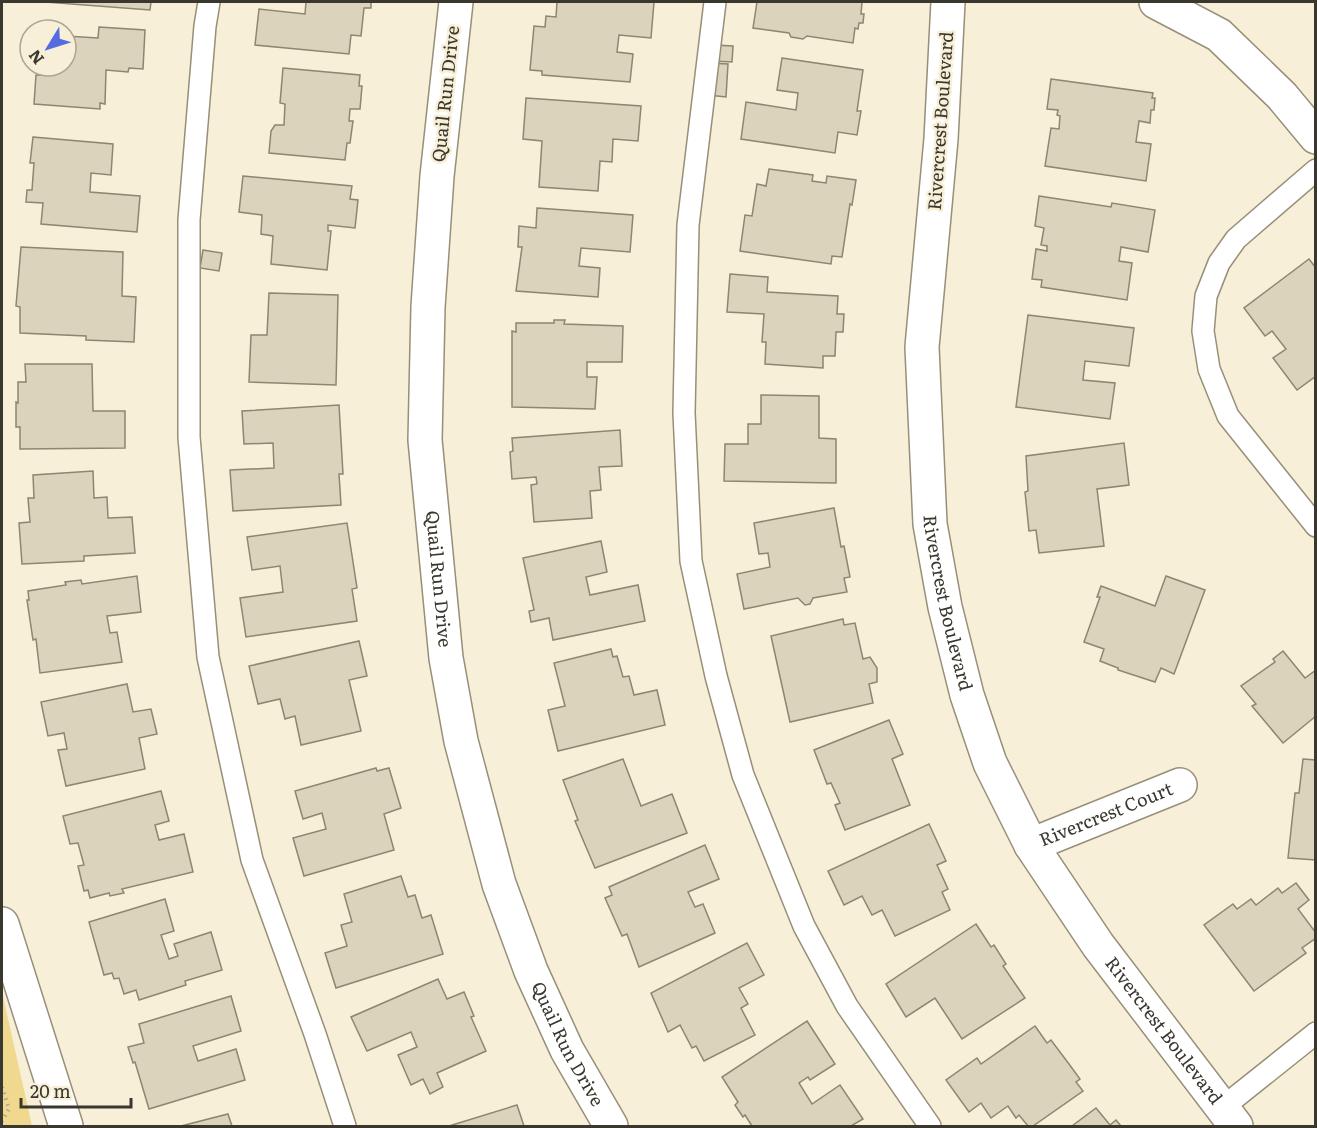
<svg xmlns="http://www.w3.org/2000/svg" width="1317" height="1128" viewBox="0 0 1317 1128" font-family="Literata,serif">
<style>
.green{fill:#f0d88e}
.building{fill:#dbd3bb;stroke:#8d8670;stroke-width:1.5}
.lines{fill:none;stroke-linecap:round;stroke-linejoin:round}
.service-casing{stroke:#978f79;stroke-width:24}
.minor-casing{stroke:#978f79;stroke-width:36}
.tertiary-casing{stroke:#978f79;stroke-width:36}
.path{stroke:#ada795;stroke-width:4;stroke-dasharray:1.5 4.5;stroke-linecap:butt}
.service{stroke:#fff;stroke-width:21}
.minor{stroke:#fff;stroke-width:33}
.tertiary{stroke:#fff;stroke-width:33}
.labels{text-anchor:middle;stroke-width:5;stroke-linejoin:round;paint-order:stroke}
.street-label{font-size:18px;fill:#3a372e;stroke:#f7efd7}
</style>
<rect width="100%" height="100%" fill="#f7efd7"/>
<!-- green -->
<path class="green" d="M 2,992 L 32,1126 L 2,1126 Z"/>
<!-- building -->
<g class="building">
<path d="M 45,2 L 151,2 L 150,10 Z"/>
<path d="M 306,2 L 371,2 L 371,8 L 364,8 L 361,36 L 351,35 L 349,54 L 255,45 L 259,9 L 305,14 Z"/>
<path d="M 557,2 L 654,2 L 651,38 L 619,35 L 617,52 L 633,54 L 630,82 L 542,75 L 542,71 L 530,70 L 534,26 L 545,27 L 546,16 L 556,17 Z"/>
<path d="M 757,2 L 862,2 L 861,14 L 864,14 L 863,23 L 859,23 L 858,29 L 855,28 L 853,43 L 807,36 L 803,39 L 791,37 L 789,33 L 753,28 Z"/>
<path d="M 99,27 L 145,30 L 143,69 L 129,68 L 128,72 L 106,70 L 105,104 L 100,103 L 100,109 L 34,104 L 36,75 L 41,75 L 42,66 L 66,66 L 66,36 L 98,38 Z"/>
<path d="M 714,45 L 733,46 L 732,62 L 714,61 Z"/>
<path d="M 782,58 L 863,70 L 857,111 L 861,111 L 857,135 L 838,132 L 835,153 L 741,139 L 746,102 L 796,110 L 798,93 L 777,90 Z"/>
<path d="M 710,63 L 728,64 L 726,97 L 708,95 Z"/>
<path d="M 283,68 L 360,75 L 359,86 L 362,86 L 360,109 L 350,109 L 349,121 L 353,121 L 350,143 L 347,143 L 345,160 L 269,153 L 271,131 L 275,125 L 284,125 L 285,104 L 280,103 Z"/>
<path d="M 1051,79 L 1153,93 L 1152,98 L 1155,98 L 1154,110 L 1151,110 L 1150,123 L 1139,121 L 1136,142 L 1151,144 L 1146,181 L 1045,166 L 1051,128 L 1059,129 L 1060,116 L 1057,115 L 1058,110 L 1047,109 Z"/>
<path d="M 526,98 L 641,106 L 638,141 L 613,139 L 612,162 L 600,161 L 598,191 L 539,187 L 542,141 L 523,139 Z"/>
<path d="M 33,137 L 113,144 L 111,175 L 91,173 L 90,192 L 140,196 L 137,232 L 41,224 L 43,203 L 26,202 L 27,190 L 32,190 L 34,163 L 30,163 Z"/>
<path d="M 769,169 L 813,175 L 812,181 L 826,183 L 827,176 L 856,180 L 852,205 L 850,204 L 842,257 L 832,256 L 831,264 L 740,251 L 745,215 L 752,216 L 757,184 L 766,186 Z"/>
<path d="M 243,176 L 352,186 L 350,199 L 358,200 L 355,228 L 328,225 L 328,231 L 331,231 L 327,270 L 271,264 L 273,236 L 261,234 L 262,215 L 239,212 Z"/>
<path d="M 1039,196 L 1111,207 L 1112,203 L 1155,210 L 1148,252 L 1121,247 L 1119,261 L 1132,263 L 1127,300 L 1041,287 L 1042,280 L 1032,279 L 1036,249 L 1047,251 L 1047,246 L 1041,245 L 1044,228 L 1035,226 Z"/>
<path d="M 537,208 L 633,215 L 630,252 L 581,248 L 579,266 L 600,268 L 598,297 L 516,291 L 522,247 L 518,247 L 519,226 L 536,228 Z"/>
<path d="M 21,247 L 123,252 L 122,296 L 136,297 L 134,342 L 86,340 L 86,336 L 20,333 L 20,307 L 16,306 Z"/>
<path d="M 203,250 L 222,253 L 219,271 L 200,268 Z"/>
<path d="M 1309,259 L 1316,268 L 1316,376 L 1297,390 L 1273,358 L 1286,349 L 1272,331 L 1265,336 L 1244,308 Z"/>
<path d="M 730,274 L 768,277 L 767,292 L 838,296 L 837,314 L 844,314 L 843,332 L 836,332 L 835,356 L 823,356 L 823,368 L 765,364 L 766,342 L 762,342 L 764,314 L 727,312 Z"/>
<path d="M 269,293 L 338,295 L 336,385 L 249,382 L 251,335 L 267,335 Z"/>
<path d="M 1028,315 L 1134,328 L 1129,366 L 1085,361 L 1083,380 L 1115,383 L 1110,419 L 1016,407 Z"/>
<path d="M 554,320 L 565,320 L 564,324 L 623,326 L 622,362 L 587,362 L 587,377 L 597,377 L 595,409 L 512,407 L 512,331 L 516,332 L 516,323 L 554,323 Z"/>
<path d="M 25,364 L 92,364 L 93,411 L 125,411 L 125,448 L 20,449 L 20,427 L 16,427 L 16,402 L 18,403 L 18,382 L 26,382 Z"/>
<path d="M 761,395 L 819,396 L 819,438 L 836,439 L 836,483 L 724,481 L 725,444 L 748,444 L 748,424 L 761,424 Z"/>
<path d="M 339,405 L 343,474 L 339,474 L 341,505 L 233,511 L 230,470 L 274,468 L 273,443 L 244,444 L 242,411 Z"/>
<path d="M 620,430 L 622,466 L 599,467 L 601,490 L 590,491 L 592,518 L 534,522 L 531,485 L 537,484 L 536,477 L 512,479 L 510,452 L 513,451 L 512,438 Z"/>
<path d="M 1124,443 L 1129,485 L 1097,489 L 1104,546 L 1039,553 L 1036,530 L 1029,531 L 1025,492 L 1028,491 L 1026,456 Z"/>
<path d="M 93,471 L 94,498 L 107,497 L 108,518 L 132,517 L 135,553 L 84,556 L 84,561 L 22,564 L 19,523 L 30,522 L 28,498 L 34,498 L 33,475 Z"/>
<path d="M 834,508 L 841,547 L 844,546 L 850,577 L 844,578 L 847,592 L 813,598 L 810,604 L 805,605 L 798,598 L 744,609 L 737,574 L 770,567 L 768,553 L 759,554 L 754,523 Z"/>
<path d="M 347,523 L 357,588 L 352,589 L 357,621 L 246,637 L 240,598 L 283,592 L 280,566 L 252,570 L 247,537 Z"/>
<path d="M 601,541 L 607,572 L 586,577 L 590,595 L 638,585 L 645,621 L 553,640 L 549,618 L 531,622 L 529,611 L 534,610 L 523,558 Z"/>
<path d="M 137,576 L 141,612 L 107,616 L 110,633 L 117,632 L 122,662 L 40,673 L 36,639 L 33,640 L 27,600 L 29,600 L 28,591 L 66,585 L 65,582 L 81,580 L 82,584 Z"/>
<path d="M 1166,576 L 1205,590 L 1174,674 L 1161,668 L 1155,682 L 1118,670 L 1118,668 L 1100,661 L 1104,649 L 1084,642 L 1100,597 L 1097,597 L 1101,586 L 1155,606 Z"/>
<path d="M 843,619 L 844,625 L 855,623 L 863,659 L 870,657 L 877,668 L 877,682 L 869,684 L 873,703 L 790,722 L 771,636 Z"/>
<path d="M 359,641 L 367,676 L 349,680 L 361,731 L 301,745 L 295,716 L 285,719 L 280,699 L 258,704 L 249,666 Z"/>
<path d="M 611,649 L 613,657 L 617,656 L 623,677 L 629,676 L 634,695 L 657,690 L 665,725 L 558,751 L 548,710 L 565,706 L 554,663 Z"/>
<path d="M 1283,651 L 1305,678 L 1316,670 L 1316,716 L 1283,743 L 1252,706 L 1256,704 L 1241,686 L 1275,662 L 1273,659 Z"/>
<path d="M 127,684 L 133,712 L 151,709 L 157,734 L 139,738 L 145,769 L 66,786 L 58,750 L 67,749 L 64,733 L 48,736 L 41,702 Z"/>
<path d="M 889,720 L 903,754 L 892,759 L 910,805 L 845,830 L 835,805 L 840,803 L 831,783 L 827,784 L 814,750 Z"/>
<path d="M 623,759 L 641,806 L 672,794 L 687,833 L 595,868 L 575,821 L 578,820 L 563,780 Z"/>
<path d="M 1303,759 L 1316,760 L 1316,860 L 1288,858 L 1295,793 L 1299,793 Z"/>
<path d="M 376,768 L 377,771 L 389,768 L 401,808 L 384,814 L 394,850 L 304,876 L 293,838 L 326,829 L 322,813 L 303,819 L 295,791 Z"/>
<path d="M 161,791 L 169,821 L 155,825 L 159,840 L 184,834 L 193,872 L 122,889 L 124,893 L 110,896 L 109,893 L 90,898 L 88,890 L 84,891 L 78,866 L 84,865 L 78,843 L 70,844 L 63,816 Z"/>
<path d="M 929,824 L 946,861 L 937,865 L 948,889 L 942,892 L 950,910 L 895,936 L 882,910 L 872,915 L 862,896 L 844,905 L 828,871 Z"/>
<path d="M 705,845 L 719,879 L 688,892 L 695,907 L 703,904 L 715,933 L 639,967 L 627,934 L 622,936 L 605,898 L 612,895 L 609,887 Z"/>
<path d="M 401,876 L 408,897 L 415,895 L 422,918 L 431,915 L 443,954 L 336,988 L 325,953 L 347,946 L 341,925 L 352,922 L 344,894 Z"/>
<path d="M 1296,883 L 1309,900 L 1298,909 L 1316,933 L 1316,938 L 1302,948 L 1306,953 L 1254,991 L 1204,925 L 1233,904 L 1237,909 L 1251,899 L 1256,905 L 1278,888 L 1282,893 Z"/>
<path d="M 165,899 L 174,931 L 161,935 L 169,959 L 178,956 L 174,944 L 211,932 L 222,970 L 185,981 L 186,985 L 139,1000 L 136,990 L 124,994 L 119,978 L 114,979 L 112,973 L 104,975 L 89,922 Z"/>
<path d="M 976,924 L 991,947 L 994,945 L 1006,964 L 1003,966 L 1025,998 L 962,1039 L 935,998 L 906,1017 L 886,984 Z"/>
<path d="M 747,943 L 764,975 L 739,988 L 748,1004 L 741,1008 L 755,1035 L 704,1061 L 696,1046 L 692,1048 L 680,1025 L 668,1032 L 651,993 Z"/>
<path d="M 438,979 L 447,999 L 464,992 L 474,1016 L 471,1017 L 486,1051 L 437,1073 L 443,1087 L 430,1094 L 423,1079 L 411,1085 L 398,1055 L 417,1047 L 411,1032 L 367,1051 L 351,1017 Z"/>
<path d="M 231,996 L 241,1031 L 193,1046 L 198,1061 L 236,1049 L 245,1080 L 149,1109 L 135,1062 L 133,1063 L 128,1047 L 144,1043 L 139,1024 Z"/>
<path d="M 807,1021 L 835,1064 L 810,1080 L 808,1077 L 799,1083 L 812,1104 L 840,1085 L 863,1119 L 851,1126 L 752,1126 L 745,1115 L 743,1117 L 735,1105 L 738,1102 L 722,1077 Z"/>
<path d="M 1035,1026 L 1047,1043 L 1051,1040 L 1069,1064 L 1080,1079 L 1076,1082 L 1083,1091 L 1033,1126 L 1028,1126 L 1019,1115 L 1016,1118 L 1008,1106 L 991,1118 L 981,1103 L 969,1112 L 946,1080 L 977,1058 L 981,1064 Z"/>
<path d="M 517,1105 L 524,1126 L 449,1126 Z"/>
<path d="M 1096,1108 L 1110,1125 L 1116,1120 L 1121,1126 L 1072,1126 Z"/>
<path d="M 228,1114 L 232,1126 L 181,1126 Z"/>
</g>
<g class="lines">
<defs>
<g id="service">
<path d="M 209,2 L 205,26 L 189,220 L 189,437 L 208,657 L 252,860 L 315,1034 L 345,1126"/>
<path d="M 715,2 L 688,225 L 684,413 L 691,561 L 716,676 L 743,775 L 804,926 L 847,1006 L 930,1126"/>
<path d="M 1316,170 L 1236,239 L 1219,263 L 1206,296 L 1203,331 L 1209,369 L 1228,416 L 1316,526"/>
<path d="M 1222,1108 L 1316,1033"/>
</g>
<g id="minor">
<path id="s1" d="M 456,2 L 437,176 L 428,307 L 425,440 L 446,658 L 461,741 L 499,884 L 531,971 L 567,1050 L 611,1126"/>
<path d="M 1156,2 L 1219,35 L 1282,96 L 1316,137"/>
<path id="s2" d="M 1031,845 L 1180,785"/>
</g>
<g id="tertiary">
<path id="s3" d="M 948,2 L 941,139 L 922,347 L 930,524 L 945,607 L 967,695 L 990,763 L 1031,845 L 1098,945 L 1236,1126"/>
<path d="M 2,924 L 66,1126"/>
</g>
</defs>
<!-- service casing -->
<use href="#service" class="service-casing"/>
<!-- minor casing -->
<use href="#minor" class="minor-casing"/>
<!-- tertiary casing -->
<use href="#tertiary" class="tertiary-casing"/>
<!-- path -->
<path class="path" d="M 2,1087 L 9,1109 L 2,1121"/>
<!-- service -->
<use href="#service" class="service"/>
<!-- minor -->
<use href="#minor" class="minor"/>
<!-- tertiary -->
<use href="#tertiary" class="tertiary"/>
</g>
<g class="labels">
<!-- street labels -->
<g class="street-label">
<text transform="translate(446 94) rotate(-84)" y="6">Quail Run Drive</text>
<text transform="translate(941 121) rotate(-86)" y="6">Rivercrest Boulevard</text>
<text dy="6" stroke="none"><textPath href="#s1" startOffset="579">Quail Run Drive</textPath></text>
<text dy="6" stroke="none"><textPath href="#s3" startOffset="604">Rivercrest Boulevard</textPath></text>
<text dy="6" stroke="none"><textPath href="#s2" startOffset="81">Rivercrest Court</textPath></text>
<text dy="6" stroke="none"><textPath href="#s3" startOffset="1090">Rivercrest Boulevard</textPath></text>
<text dy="6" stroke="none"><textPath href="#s1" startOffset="1065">Quail Run Drive</textPath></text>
</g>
</g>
<!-- border -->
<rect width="1317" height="1128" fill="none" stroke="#3a372e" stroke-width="6"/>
<!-- north arrow -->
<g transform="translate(48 48) rotate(232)"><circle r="28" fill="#f7efd7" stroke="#aba593" stroke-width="1.5"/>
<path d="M0-4.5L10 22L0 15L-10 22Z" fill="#556be1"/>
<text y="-9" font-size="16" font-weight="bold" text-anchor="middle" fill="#3a372e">N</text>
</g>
<!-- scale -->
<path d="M21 1098v9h110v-9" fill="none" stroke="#3a372e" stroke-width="3"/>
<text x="30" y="1098" font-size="18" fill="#3a372e" stroke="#f7efd7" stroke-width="4.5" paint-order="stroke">20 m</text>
</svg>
